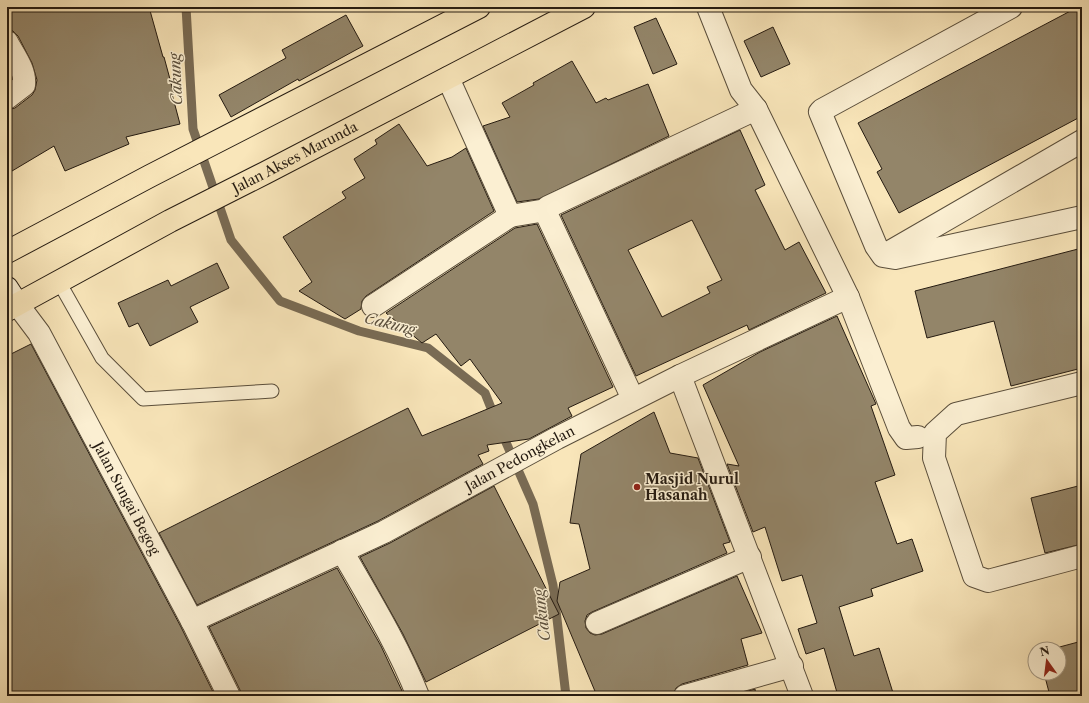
<svg xmlns="http://www.w3.org/2000/svg" width="1089" height="703" viewBox="0 0 1089 703" font-family="'Libre Caslon Text',serif">
<style>
.lines{fill:none;stroke-linecap:round;stroke-linejoin:round}
.stream{stroke:#796b54;stroke-width:9}
.building{fill:#938569;stroke:#251b11;fill-rule:evenodd}
.lane-casing{stroke:#5a4e3b;stroke-width:15}
.street-casing{stroke:#5a4e3b;stroke-width:24}
.secondary-casing{stroke:#251b11;stroke-width:24}
.primary-casing{stroke:#251b11;stroke-width:24}
.lane{stroke:#fbefd2;stroke-width:13}
.street{stroke:#fbefd2;stroke-width:22}
.secondary{stroke:#fbefd2;stroke-width:22}
.primary{stroke:#f9e6ba;stroke-width:22}
.poi-dot{fill:#8f2418;stroke:#fbefd2;stroke-width:1.5}
.labels{text-anchor:middle;stroke-width:3;stroke-linejoin:round;paint-order:stroke}
.street-label{font-size:14px;fill:#251b11;stroke:#fbefd2}
.poi-label{font-size:14px;font-weight:bold;fill:#251b11;stroke:#fbefd2;text-anchor:start}
.water-label{font-size:15px;font-style:italic;fill:#5d513e;stroke:#fbefd2}
</style>
<rect width="100%" height="100%" fill="#f9e6ba"/>
<filter id="stains"><feTurbulence type="fractalNoise" baseFrequency=".005" numOctaves="4"/><feColorMatrix values="0 0 0 0 .2 0 0 0 0 .09 0 0 0 0 .02 0 0 0 .5 -.17"/></filter>
<radialGradient id="worn" r=".72"><stop offset=".6" stop-color="#630" stop-opacity="0"/><stop offset="1" stop-color="#630" stop-opacity=".3"/></radialGradient>
<g class="lines">
<!-- stream -->
<g class="stream">
<path d="M 186,7 L 193,129 L 231,240 L 280,301 L 359,331 L 428,348 L 485,393 L 495,418"/>
<path d="M 501,431 L 533,504 L 553,585 L 566,696"/>
</g>
</g>
<!-- building -->
<g class="building">
<path d="M 7,7 L 149,7 L 163,57 L 164,57 L 174,94 L 172,94 L 180,124 L 126,137 L 129,144 L 65,171 L 54,146 L 7,174 L 7,110 L 15,108 L 32,95 L 35,90 L 37,80 L 32,63 L 18,36 L 13,31 L 7,30 Z"/>
<path d="M 1078,7 L 1082,7 L 1082,116 L 899,213 L 877,172 L 882,169 L 858,123 Z"/>
<path d="M 346,15 L 363,46 L 299,81 L 298,79 L 231,117 L 219,95 L 286,58 L 282,50 Z"/>
<path d="M 656,18 L 677,64 L 653,74 L 634,27 Z"/>
<path d="M 773,27 L 790,64 L 761,77 L 744,41 Z"/>
<path d="M 572,61 L 596,103 L 606,98 L 608,100 L 648,84 L 669,136 L 539,199 L 517,202 L 483,126 L 510,117 L 502,103 L 534,85 L 533,83 Z"/>
<path d="M 399,124 L 427,166 L 452,157 L 466,148 L 494,211 L 366,296 L 362,301 L 361,309 L 345,319 L 299,291 L 312,282 L 283,237 L 346,198 L 342,192 L 365,178 L 354,159 L 377,144 L 375,140 Z"/>
<path d="M 740,130 L 765,185 L 755,190 L 785,250 L 799,242 L 826,293 L 749,330 L 747,325 L 636,376 L 561,215 ZM 692,220 L 722,280 L 707,287 L 710,293 L 662,317 L 628,250 Z"/>
<path d="M 537,224 L 613,387 L 568,408 L 572,416 L 529,439 L 487,445 L 489,451 L 478,455 L 483,464 L 378,521 L 197,605 L 159,533 L 408,408 L 422,436 L 502,403 L 470,359 L 461,366 L 436,334 L 422,343 L 386,313 L 515,228 Z"/>
<path d="M 1082,248 L 1082,368 L 1011,386 L 994,321 L 927,338 L 915,291 Z"/>
<path d="M 217,263 L 229,288 L 190,307 L 198,322 L 150,346 L 138,323 L 129,327 L 118,303 L 168,280 L 171,286 Z"/>
<path d="M 837,316 L 876,404 L 871,406 L 895,475 L 875,482 L 897,544 L 912,539 L 923,571 L 871,589 L 873,596 L 839,607 L 854,656 L 879,648 L 894,696 L 838,696 L 824,648 L 806,654 L 798,629 L 817,623 L 802,575 L 782,581 L 765,527 L 753,532 L 727,464 L 739,466 L 703,385 L 760,352 Z"/>
<path d="M 31,344 L 181,627 L 215,696 L 7,696 L 7,356 Z"/>
<path d="M 654,412 L 670,453 L 698,458 L 730,542 L 723,544 L 727,553 L 592,612 L 587,615 L 585,621 L 586,628 L 590,633 L 595,635 L 602,634 L 737,576 L 762,633 L 741,639 L 748,665 L 682,684 L 676,688 L 673,696 L 597,696 L 557,601 L 560,582 L 590,569 L 579,524 L 570,523 L 581,454 Z"/>
<path d="M 1082,485 L 1082,544 L 1045,553 L 1031,498 Z"/>
<path d="M 494,486 L 559,614 L 426,682 L 403,634 L 360,557 L 390,543 Z"/>
<path d="M 337,568 L 381,646 L 403,693 L 398,696 L 241,696 L 240,690 L 209,627 Z"/>
<path d="M 1082,641 L 1082,696 L 1050,696 L 1044,673 L 1059,673 L 1059,649 L 1052,649 Z"/>
<path d="M 755,689 L 756,696 L 731,696 Z"/>
</g>
<g class="lines">
<defs>
<path id="lane" d="M 59,282 L 102,358 L 143,399 L 272,391"/>
<g id="street">
<path d="M 708,7 L 741,90 L 756,109 L 848,297 L 899,428 L 906,438 L 918,437"/>
<path d="M 1011,7 L 822,110 L 820,112 L 876,246 L 883,256 L 895,258 L 1082,217"/>
<path d="M 7,42 C 13,54 26,70 24,85 L 7,98"/>
<path d="M 448,78 L 510,216 L 546,210"/>
<path d="M 888,253 L 1082,141"/>
<path id="s1" d="M 18,305 L 39,333 L 192,621 L 229,696"/>
<path d="M 373,306 L 510,216"/>
<path d="M 680,376 L 802,696"/>
<path d="M 1082,383 L 956,414 L 935,433 L 934,458 L 974,576 L 988,581 L 1082,556"/>
<path d="M 633,399 L 546,213 L 548,207 L 756,109"/>
<path d="M 342,551 C 369,598 398,645 418,696"/>
<path id="s2" d="M 192,621 L 384,532 L 557,438 L 680,376 L 848,297"/>
<path d="M 597,623 L 750,557"/>
<path d="M 685,696 L 792,666"/>
</g>
<path id="secondary" d="M 7,288 L 18,305"/>
<g id="primary">
<path d="M 7,252 L 150,176 L 479,7"/>
<path id="s3" d="M 7,310 L 170,221 L 265,173 L 584,7"/>
</g>
</defs>
<!-- lane casing -->
<use href="#lane" class="lane-casing"/>
<!-- street casing -->
<use href="#street" class="street-casing"/>
<!-- secondary casing -->
<use href="#secondary" class="secondary-casing"/>
<!-- primary casing -->
<use href="#primary" class="primary-casing"/>
<!-- lane -->
<use href="#lane" class="lane"/>
<!-- street -->
<use href="#street" class="street"/>
<!-- secondary -->
<use href="#secondary" class="secondary"/>
<!-- primary -->
<use href="#primary" class="primary"/>
</g>
<!-- markers -->
<circle class="poi-dot" cx="637" cy="487" r="4"/>
<g class="labels">
<!-- street labels -->
<g class="street-label">
<text dy="5" stroke="none"><textPath href="#s3" startOffset="326">Jalan Akses Marunda</textPath></text>
<text dy="5" stroke="none"><textPath href="#s2" startOffset="366">Jalan Pedongkelan</textPath></text>
<text dy="5" stroke="none"><textPath href="#s1" startOffset="222">Jalan Sungai Begog</textPath></text>
</g>
<!-- poi labels -->
<g class="poi-label">
<text x="645" y="484">Masjid Nurul<tspan x="645" dy="16">Hasanah</tspan></text>
</g>
<!-- water labels -->
<g class="water-label">
<text transform="translate(176 79) rotate(-93)" y="5">Cakung</text>
<text transform="translate(390 324) rotate(14)" y="5">Cakung</text>
<text transform="translate(542 615) rotate(-97)" y="5">Cakung</text>
</g>
</g>
<!-- margin -->
<rect width="1089" height="703" fill="none" stroke="#f9e6ba" stroke-width="24"/>
<rect x="8" y="8" width="1073" height="687" fill="none" stroke="#251b11" stroke-width="2"/>
<rect x="12" y="12" width="1065" height="679" fill="none" stroke="#251b11"/>
<!-- north arrow -->
<g transform="translate(1047 661) rotate(346)"><circle r="19" fill="#fbefd2" stroke="#a59a85"/>
<path d="M0-3L7 15L0 10L-7 15Z" fill="#8f2418"/>
<text y="-6" font-size="11" font-weight="bold" text-anchor="middle" fill="#251b11">N</text>
</g>
<rect width="100%" height="100%" filter="url(#stains)"/>
<rect width="100%" height="100%" fill="url(#worn)"/>
</svg>
